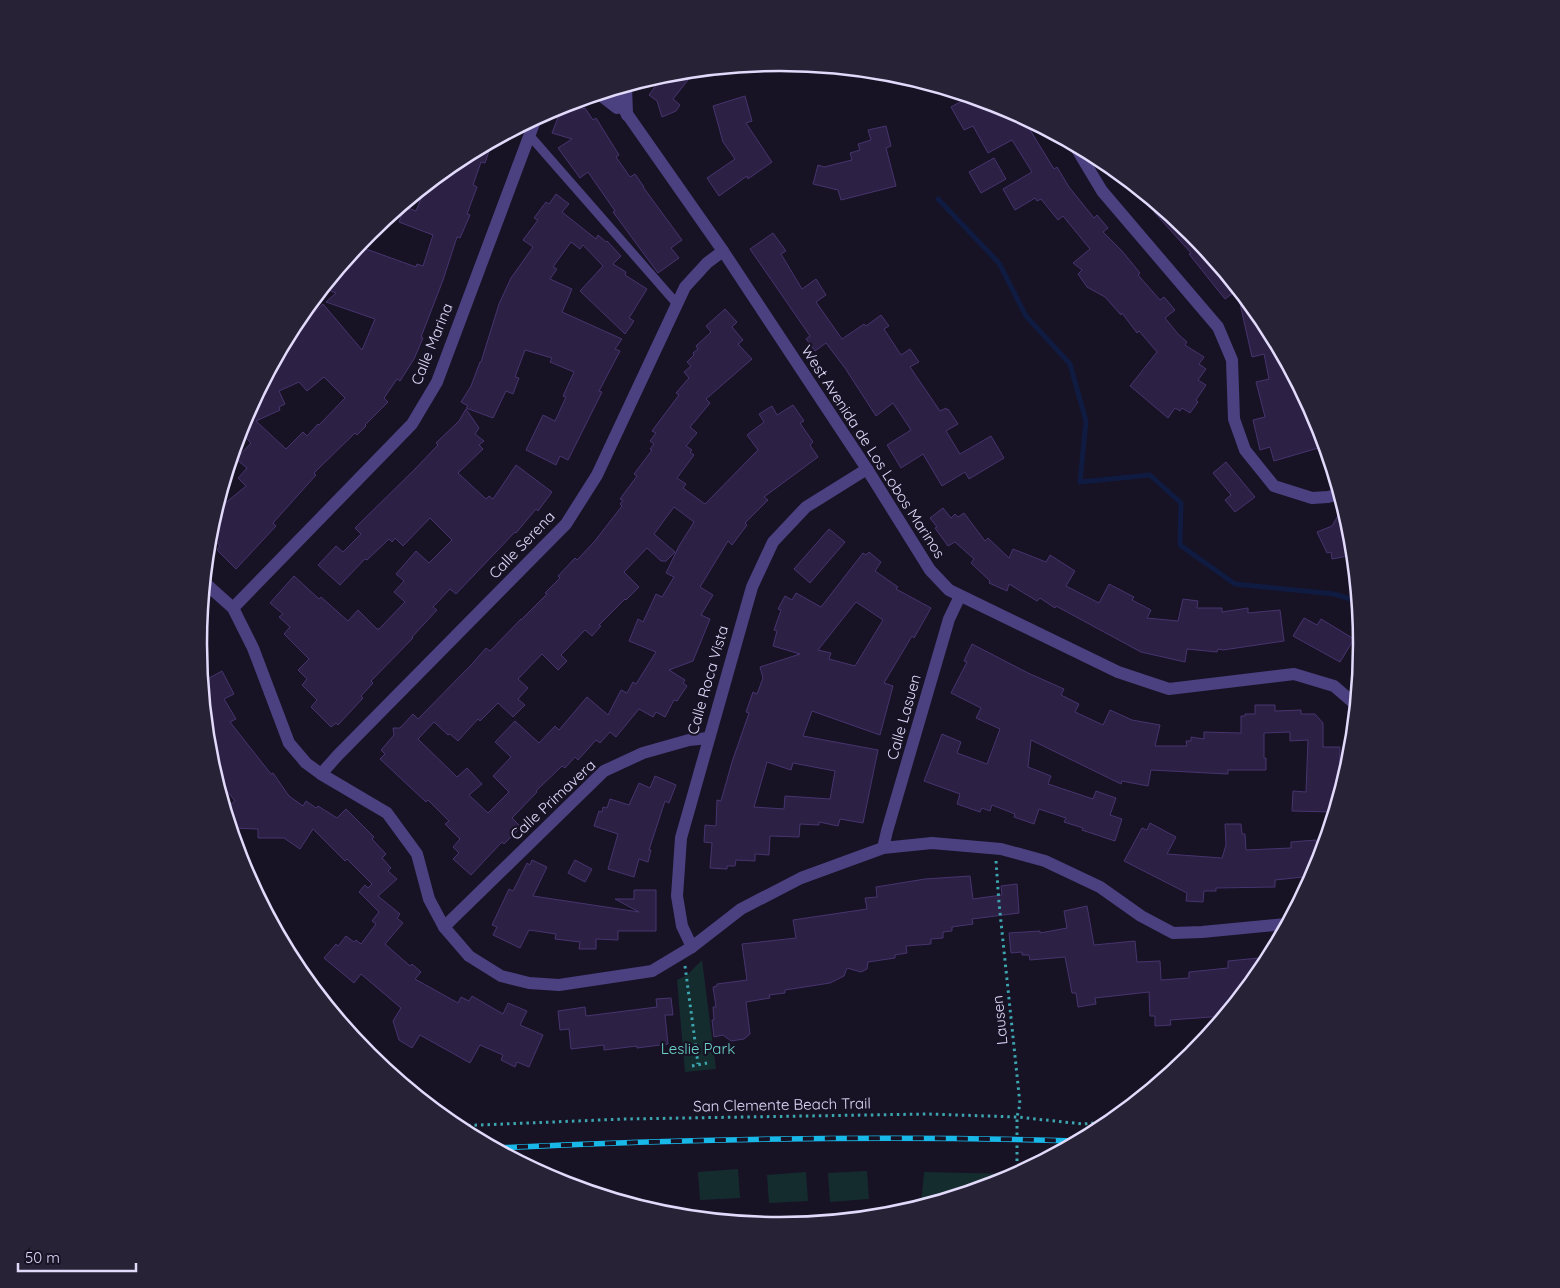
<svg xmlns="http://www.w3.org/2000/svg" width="1560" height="1288" viewBox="0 0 1560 1288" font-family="Quicksand,sans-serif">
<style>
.green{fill:#152c2f}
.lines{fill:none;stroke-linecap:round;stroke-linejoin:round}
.stream{stroke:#101b41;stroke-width:5}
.building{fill:#2c2045;stroke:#47346e;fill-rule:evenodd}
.path{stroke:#3ca5ae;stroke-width:3;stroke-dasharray:2.5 4;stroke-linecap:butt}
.service{stroke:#4c4180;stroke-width:9}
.minor{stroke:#4c4180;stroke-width:12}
.tertiary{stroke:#4c4180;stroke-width:12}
.rail-casing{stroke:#18b8e9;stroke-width:5.5}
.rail{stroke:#181225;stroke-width:4;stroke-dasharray:11;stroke-linecap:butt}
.labels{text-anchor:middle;stroke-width:4.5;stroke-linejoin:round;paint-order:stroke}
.street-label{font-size:15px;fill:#e2dafb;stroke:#181225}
.park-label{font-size:15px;fill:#6cd5c9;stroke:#181225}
.rim{fill:none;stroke:#e2dafb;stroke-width:2.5}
</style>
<rect width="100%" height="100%" fill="#181225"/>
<!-- green -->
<g class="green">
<path d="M 702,960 L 716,1069 L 685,1072 L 677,980 L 687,975 Z"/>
<path d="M 738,1169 L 740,1198 L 700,1200 L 698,1172 Z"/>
<path d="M 867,1171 L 869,1199 L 830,1202 L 828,1173 Z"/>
<path d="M 806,1172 L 808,1201 L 769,1203 L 767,1175 Z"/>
<path d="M 924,1172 L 1016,1174 L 1002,1181 L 921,1206 Z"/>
</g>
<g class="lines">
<!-- stream -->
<path class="stream" d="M 938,199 L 999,263 L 1026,316 L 1070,364 L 1086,421 L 1080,482 L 1150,475 L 1181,503 L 1180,545 L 1235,584 L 1334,594 L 1357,601"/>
</g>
<!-- building -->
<g class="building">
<path d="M 695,71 L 673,99 L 680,105 L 676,111 L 662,117 L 657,101 L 649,95 L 657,84 L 656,83 L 662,75 Z"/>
<path d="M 745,96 L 752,121 L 746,123 L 772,162 L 748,179 L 747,176 L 719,196 L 707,178 L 735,159 L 723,142 L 713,106 Z"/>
<path d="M 969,97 L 1003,107 L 1031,122 L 1027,125 L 1054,169 L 1057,167 L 1069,187 L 1094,218 L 1097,215 L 1108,228 L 1103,232 L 1122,251 L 1140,273 L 1138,275 L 1160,300 L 1164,297 L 1175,310 L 1165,318 L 1178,334 L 1187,342 L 1185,345 L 1204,357 L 1199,364 L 1206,369 L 1198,380 L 1206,385 L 1196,400 L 1198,402 L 1190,413 L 1182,408 L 1180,411 L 1175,408 L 1168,418 L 1130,386 L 1157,352 L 1139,331 L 1137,333 L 1122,313 L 1121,315 L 1105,297 L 1087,287 L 1078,274 L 1082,270 L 1073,263 L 1090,249 L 1063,216 L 1058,220 L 1041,199 L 1037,201 L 1035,198 L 1015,210 L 1003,189 L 1032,172 L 1012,140 L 988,153 L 973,126 L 964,130 L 951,107 Z"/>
<path d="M 578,102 L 582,109 L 585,108 L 593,120 L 596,118 L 619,155 L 616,157 L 630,177 L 635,174 L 644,187 L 643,187 L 682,240 L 671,248 L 679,258 L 658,273 L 613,212 L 615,211 L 588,172 L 580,178 L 558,148 L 572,139 L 552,133 L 559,115 Z"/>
<path d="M 886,126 L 891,146 L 886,148 L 896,186 L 841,200 L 838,190 L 813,184 L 818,165 L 824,167 L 852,160 L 850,153 L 860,150 L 858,144 L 871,140 L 868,130 Z"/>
<path d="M 492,142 L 485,163 L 481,162 L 473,185 L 477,187 L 467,214 L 470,215 L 460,238 L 457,237 L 443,280 L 421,337 L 423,338 L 414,359 L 400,381 L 397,379 L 384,398 L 388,402 L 365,425 L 366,426 L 357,435 L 355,433 L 314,473 L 316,475 L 273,523 L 276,526 L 236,569 L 217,550 L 220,546 L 209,533 L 210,530 L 219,500 L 223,505 L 246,486 L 238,478 L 247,468 L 236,459 L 251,443 L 245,437 L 241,428 L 243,421 L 288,337 L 323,304 L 362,350 L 375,319 L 326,302 L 336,293 L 323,288 L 358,246 L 416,267 L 417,264 L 423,266 L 433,235 L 399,222 L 405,207 L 416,211 L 426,186 L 457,160 ZM 324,377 L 345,398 L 319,425 L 318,424 L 307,436 L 303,432 L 286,449 L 256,421 L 280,410 L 279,407 L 285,404 L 279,391 L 299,382 L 307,391 Z"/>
<path d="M 994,158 L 1006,179 L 981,193 L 969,172 Z"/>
<path d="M 556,194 L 569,204 L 562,212 L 596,239 L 598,235 L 606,242 L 607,241 L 621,256 L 613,264 L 626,272 L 625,275 L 647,289 L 629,318 L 634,321 L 625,334 L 580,291 L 603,266 L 583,245 L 580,249 L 571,242 L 553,267 L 557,269 L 550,279 L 572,289 L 562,312 L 622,339 L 615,349 L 620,351 L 599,391 L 602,392 L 568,460 L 560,456 L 556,465 L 526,450 L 543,415 L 555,421 L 566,397 L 563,396 L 574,372 L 550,362 L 552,358 L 525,350 L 515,377 L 519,378 L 513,394 L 506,391 L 493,418 L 466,408 L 468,406 L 461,402 L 471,386 L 480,362 L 481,362 L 499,304 L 511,278 L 533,247 L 523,240 L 538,220 L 534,218 L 546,202 L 549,204 Z"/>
<path d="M 1159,207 L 1191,233 L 1264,321 L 1317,422 L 1325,446 L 1274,461 L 1270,447 L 1260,450 L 1253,420 L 1265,417 L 1256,382 L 1269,379 L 1264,354 L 1252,357 L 1237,290 L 1225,299 L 1189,254 L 1191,253 L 1154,212 Z"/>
<path d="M 773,233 L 786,251 L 781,254 L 802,289 L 816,279 L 826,295 L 816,302 L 842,339 L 864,324 L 866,326 L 881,315 L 889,326 L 884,329 L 901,355 L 910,349 L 919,362 L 910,367 L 940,411 L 946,408 L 947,410 L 948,409 L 958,424 L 946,431 L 960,454 L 991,436 L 1004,458 L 969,479 L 965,472 L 942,486 L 923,454 L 901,468 L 887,445 L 911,430 L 893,403 L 876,416 L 845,368 L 826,343 L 815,351 L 806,339 L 810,336 L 750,249 Z"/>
<path d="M 725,309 L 737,322 L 732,327 L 743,340 L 738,344 L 752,359 L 706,399 L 710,403 L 690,427 L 697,433 L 686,446 L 692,450 L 690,452 L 694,455 L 677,478 L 686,484 L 683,488 L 705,504 L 758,450 L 747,435 L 764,422 L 759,414 L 772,406 L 777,415 L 793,405 L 804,421 L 800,423 L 813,442 L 810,445 L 818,457 L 764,497 L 768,500 L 745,523 L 747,525 L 732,545 L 728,541 L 700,587 L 713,595 L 701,615 L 710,619 L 693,661 L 669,670 L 685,680 L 683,683 L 687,686 L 677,701 L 674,700 L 665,717 L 656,712 L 653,717 L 639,709 L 616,737 L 610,732 L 600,743 L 596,740 L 578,760 L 575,757 L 565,768 L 562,766 L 536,791 L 537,792 L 512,818 L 521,827 L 504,844 L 502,842 L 471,875 L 453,859 L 459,853 L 453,847 L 460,839 L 445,824 L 449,821 L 428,800 L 426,802 L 380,759 L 385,754 L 381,750 L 394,735 L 393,728 L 400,728 L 413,714 L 418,719 L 471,665 L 486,648 L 490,651 L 521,619 L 521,620 L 547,594 L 545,593 L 560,578 L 558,576 L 575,558 L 577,560 L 594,542 L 622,506 L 620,504 L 623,500 L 620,499 L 637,476 L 634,474 L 652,450 L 650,449 L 654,444 L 650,441 L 656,433 L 652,431 L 679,395 L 676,393 L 689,378 L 684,372 L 691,366 L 687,362 L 694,355 L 693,353 L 698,349 L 696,346 L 711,332 L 706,326 ZM 674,507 L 694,522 L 679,546 L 666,573 L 674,577 L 662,597 L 656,594 L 643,622 L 638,619 L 629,641 L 656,652 L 636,684 L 633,682 L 627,693 L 621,690 L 608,715 L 587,697 L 559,730 L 555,726 L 539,743 L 515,721 L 495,742 L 511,757 L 493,776 L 509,792 L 488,813 L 469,795 L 482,784 L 467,768 L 457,777 L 418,739 L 434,722 L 448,735 L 450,734 L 458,741 L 478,719 L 480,721 L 498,703 L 513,717 L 525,705 L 518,699 L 528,688 L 518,679 L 542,654 L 558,670 L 567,661 L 561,655 L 585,630 L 592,636 L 601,626 L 599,625 L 625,599 L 626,600 L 639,587 L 624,572 L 647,548 L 661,561 L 666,561 L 675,552 L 654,534 Z"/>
<path d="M 466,409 L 479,428 L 475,434 L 484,441 L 479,445 L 483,449 L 458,473 L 486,499 L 489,496 L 493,499 L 516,465 L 552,492 L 538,511 L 536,509 L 516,533 L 515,532 L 456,594 L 450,589 L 433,607 L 437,610 L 412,637 L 413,638 L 371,681 L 373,683 L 361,696 L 363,698 L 338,725 L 336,723 L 331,727 L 311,707 L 317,700 L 302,685 L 307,679 L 298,670 L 309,659 L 284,634 L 290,627 L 279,617 L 283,614 L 270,603 L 294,576 L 319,599 L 321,597 L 348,621 L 358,610 L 377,629 L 379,629 L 405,602 L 394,592 L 404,581 L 396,574 L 416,551 L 429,563 L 452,540 L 430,518 L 403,546 L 395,538 L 392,542 L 389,539 L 367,560 L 365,559 L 340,585 L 318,565 L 336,546 L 343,552 L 361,534 L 355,528 L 414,470 L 438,445 L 436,443 L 459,421 Z"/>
<path d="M 1226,462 L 1255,497 L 1235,512 L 1225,500 L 1231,495 L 1213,473 Z"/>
<path d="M 943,508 L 951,518 L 955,514 L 958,517 L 964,513 L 985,541 L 988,538 L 1009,558 L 1013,549 L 1046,562 L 1050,555 L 1075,571 L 1066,586 L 1099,603 L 1109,584 L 1134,597 L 1132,600 L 1151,610 L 1147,618 L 1178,621 L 1183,599 L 1198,601 L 1197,608 L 1222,608 L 1222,612 L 1248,608 L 1248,613 L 1280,610 L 1284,641 L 1223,650 L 1218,649 L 1217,652 L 1187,649 L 1185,662 L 1141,652 L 1056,606 L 1055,608 L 1040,598 L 1037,601 L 1009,584 L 1007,591 L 989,583 L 990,581 L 971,563 L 974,559 L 955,542 L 948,546 L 935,528 L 937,527 L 930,518 Z"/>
<path d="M 1339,514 L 1346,517 L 1350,531 L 1353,555 L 1332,559 L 1331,552 L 1327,553 L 1317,532 L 1332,526 Z"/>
<path d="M 829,529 L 845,542 L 810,583 L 794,569 Z"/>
<path d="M 869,552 L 881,562 L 875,571 L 898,587 L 896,589 L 931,608 L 914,638 L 912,636 L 884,683 L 893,686 L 880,735 L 812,711 L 803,736 L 878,750 L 863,823 L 840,819 L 838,826 L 819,822 L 819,825 L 800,824 L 799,837 L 770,836 L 769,855 L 755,854 L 755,861 L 736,860 L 735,866 L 727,866 L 727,869 L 710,868 L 712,843 L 704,842 L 705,825 L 716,826 L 717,800 L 721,801 L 732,762 L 749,713 L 746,712 L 753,692 L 757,694 L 763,678 L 760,667 L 800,654 L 773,646 L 777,631 L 774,630 L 781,610 L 778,609 L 785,596 L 792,600 L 796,593 L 821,607 L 863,553 L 866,555 ZM 856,602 L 883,620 L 855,666 L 829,659 L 831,653 L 818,650 ZM 767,762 L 791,770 L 793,763 L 835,771 L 830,799 L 785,796 L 784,809 L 754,807 Z"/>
<path d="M 1304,618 L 1317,625 L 1321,619 L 1354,639 L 1340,662 L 1293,636 Z"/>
<path d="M 972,644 L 1028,673 L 1064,689 L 1061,695 L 1079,704 L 1075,712 L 1103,725 L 1110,710 L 1132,720 L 1160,725 L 1155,746 L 1187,746 L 1186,741 L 1191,741 L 1191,737 L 1204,739 L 1204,732 L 1241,733 L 1241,716 L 1245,716 L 1245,714 L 1255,714 L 1255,705 L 1275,705 L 1275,711 L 1301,710 L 1301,714 L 1315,714 L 1323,723 L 1323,747 L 1340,747 L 1339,785 L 1342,785 L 1334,812 L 1292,811 L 1293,791 L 1306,792 L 1308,740 L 1290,741 L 1290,732 L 1264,733 L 1264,758 L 1266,758 L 1266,770 L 1228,770 L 1228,774 L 1151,770 L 1148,786 L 1122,781 L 1121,784 L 1031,740 L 1028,767 L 1051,776 L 1048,784 L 1093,799 L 1096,791 L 1116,798 L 1110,815 L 1122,819 L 1115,841 L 1082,830 L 1083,828 L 1064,822 L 1066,818 L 1039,809 L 1034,824 L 1014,817 L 1015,814 L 992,805 L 990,811 L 982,808 L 980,812 L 957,804 L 960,794 L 924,781 L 942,734 L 961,742 L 957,753 L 987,764 L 1000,729 L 976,718 L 981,708 L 951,693 L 967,662 L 964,661 Z"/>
<path d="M 222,671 L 234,694 L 224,699 L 236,719 L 230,722 L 271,774 L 273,773 L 289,796 L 303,806 L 306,801 L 316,808 L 318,806 L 337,818 L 346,809 L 374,837 L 372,839 L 386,854 L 382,858 L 391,868 L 388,871 L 397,879 L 378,896 L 400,914 L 397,918 L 403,923 L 385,944 L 410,966 L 412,964 L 421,972 L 415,979 L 458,1003 L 461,997 L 469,1001 L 472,996 L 503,1014 L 508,1003 L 527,1011 L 520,1025 L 543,1035 L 529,1067 L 517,1062 L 515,1067 L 501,1060 L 503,1055 L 480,1045 L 470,1063 L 420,1035 L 412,1048 L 399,1040 L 393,1021 L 401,1008 L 361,974 L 354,983 L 324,958 L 336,944 L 338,946 L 346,936 L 354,942 L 356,940 L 361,944 L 376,924 L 372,921 L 379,912 L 359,892 L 365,885 L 368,888 L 372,884 L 347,859 L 345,861 L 313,829 L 300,849 L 284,838 L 258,838 L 258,829 L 231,828 L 225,808 L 235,801 L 224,787 L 218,786 L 212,766 L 217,763 L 209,749 L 202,682 Z"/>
<path d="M 655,776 L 676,785 L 669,803 L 665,801 L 649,850 L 651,850 L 648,862 L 639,859 L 634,877 L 608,869 L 618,834 L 594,826 L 599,811 L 602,812 L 603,807 L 607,808 L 610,799 L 629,805 L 639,783 L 650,788 Z"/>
<path d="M 1150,823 L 1176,837 L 1167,854 L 1222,858 L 1226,845 L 1225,824 L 1241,824 L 1242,834 L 1245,834 L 1246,850 L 1291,848 L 1291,842 L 1316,840 L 1318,862 L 1312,876 L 1275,880 L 1275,887 L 1216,888 L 1216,891 L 1204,891 L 1203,902 L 1186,901 L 1187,893 L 1124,861 L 1142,828 L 1147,830 Z"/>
<path d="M 532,860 L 547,867 L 533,896 L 639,912 L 615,899 L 634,899 L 634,890 L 656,890 L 656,931 L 618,931 L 618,940 L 596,939 L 596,949 L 579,949 L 580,942 L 555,939 L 556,934 L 529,930 L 520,948 L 493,935 L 497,927 L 492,925 L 509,889 L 513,891 L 527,863 L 530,865 Z"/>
<path d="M 575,860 L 592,869 L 585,882 L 568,873 Z"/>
<path d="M 970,876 L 973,899 L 1002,895 L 1001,886 L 1017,884 L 1019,913 L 972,919 L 973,924 L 952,927 L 952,931 L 943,932 L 943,938 L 931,939 L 931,944 L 906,946 L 907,953 L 895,955 L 895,958 L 868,962 L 867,969 L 861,972 L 847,968 L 844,976 L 830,983 L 785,990 L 785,993 L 769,995 L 770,998 L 746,1002 L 750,1034 L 744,1039 L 731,1041 L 723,1035 L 714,1037 L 712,1020 L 714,1020 L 713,1007 L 716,1007 L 713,987 L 717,986 L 717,984 L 747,980 L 742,944 L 796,938 L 793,920 L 867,909 L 865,898 L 877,897 L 876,887 L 925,879 Z"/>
<path d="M 1087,906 L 1094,945 L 1135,941 L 1137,962 L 1160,961 L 1161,980 L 1189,978 L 1189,972 L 1228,968 L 1228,961 L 1269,957 L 1263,967 L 1224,1016 L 1170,1020 L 1171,1025 L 1155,1026 L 1155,1016 L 1150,1016 L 1149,992 L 1095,998 L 1096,1004 L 1078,1007 L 1076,993 L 1072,993 L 1065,957 L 1030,960 L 1029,955 L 1022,955 L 1022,952 L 1011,953 L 1009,933 L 1040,931 L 1040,933 L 1067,928 L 1064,911 Z"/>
<path d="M 671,998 L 673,1015 L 665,1015 L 668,1044 L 637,1048 L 637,1046 L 604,1050 L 604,1045 L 571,1049 L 569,1029 L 560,1030 L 558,1011 L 585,1007 L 586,1016 L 657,1007 L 656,999 Z"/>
</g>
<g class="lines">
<!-- path -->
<g class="path">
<path d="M 996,861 L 999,903 L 1020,1104 L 1017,1117 L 1017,1174"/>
<path d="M 685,966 L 698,1064"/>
<path d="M 692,1066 L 707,1063"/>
<path d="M 455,1126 L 625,1119 L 928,1114 L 1017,1117 L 1083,1124 L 1109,1122"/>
</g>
<!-- service -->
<path class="service" d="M 530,136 L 677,304"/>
<!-- minor -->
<g class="minor">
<path d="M 1075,146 L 1102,191 L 1218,327 L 1232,360 L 1234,419 L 1245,450 L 1274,486 L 1312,498 L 1328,497 L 1339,494"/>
<path d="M 233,608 L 412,424 L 437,382 L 536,118"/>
<path d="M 321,774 L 338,755 L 566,524 L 597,475 L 685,287 L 707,263 L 723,251"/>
<path d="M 883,848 L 887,831 L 949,619 L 960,596"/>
<path d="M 444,927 L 604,771 L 643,753 L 689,740 L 708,738"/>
<path d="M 692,947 L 682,926 L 677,896 L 681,838 L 752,587 L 773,542 L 806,507 L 867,469"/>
</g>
<!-- tertiary -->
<g class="tertiary">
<path d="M 626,86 L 627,115"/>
<path d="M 611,91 L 723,251 L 867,469 L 930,570 L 949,590 L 1118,672 L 1169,689 L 1294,674 L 1334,686 L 1356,705"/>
<path d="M 599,94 L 617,108"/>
<path d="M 205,583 L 233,608 L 253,648 L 289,743 L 306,763 L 321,774 L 387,813 L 417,854 L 429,899 L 444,927 L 469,956 L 501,976 L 529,983 L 559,985 L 652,971 L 692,947 L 741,909 L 801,878 L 883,848 L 932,843 L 1001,849 L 1045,861 L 1100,887 L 1141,916 L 1173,933 L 1202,932 L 1286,924"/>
</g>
<defs>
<path id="rail" d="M 495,1148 C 689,1139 883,1135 1077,1141"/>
</defs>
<!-- rail casing -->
<use href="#rail" class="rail-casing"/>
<!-- rail -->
<use href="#rail" class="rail"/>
</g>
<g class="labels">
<!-- street labels -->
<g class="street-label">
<text transform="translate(432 344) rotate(-68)" y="5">Calle Marina</text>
<text transform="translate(873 452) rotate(57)" y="5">West Avenida de Los Lobos Marinos</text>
<text transform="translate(522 545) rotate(-46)" y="5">Calle Serena</text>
<text transform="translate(708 680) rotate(-74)" y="5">Calle Roca Vista</text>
<text transform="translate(904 717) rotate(-74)" y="5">Calle Lasuen</text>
<text transform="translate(553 800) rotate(-43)" y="5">Calle Primavera</text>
<text transform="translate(1000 1020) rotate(-96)" y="5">Lausen</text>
<text transform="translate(782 1105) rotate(-1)" y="5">San Clemente Beach Trail</text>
</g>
<!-- park labels -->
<g class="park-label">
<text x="698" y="1054">Leslie Park</text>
</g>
</g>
<!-- crop -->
<path d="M0 0H1560V1288H0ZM207 644a573 573 0 1 1 1146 0a573 573 0 1 1-1146 0Z" fill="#282236" fill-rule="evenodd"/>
<path class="rim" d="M207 644a573 573 0 1 1 1146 0a573 573 0 1 1-1146 0Z"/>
<!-- scale -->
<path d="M18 1263v8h118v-8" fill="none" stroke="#e2dafb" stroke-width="2.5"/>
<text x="25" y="1263" font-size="15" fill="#e2dafb" stroke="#181225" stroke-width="4" paint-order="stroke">50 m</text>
</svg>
